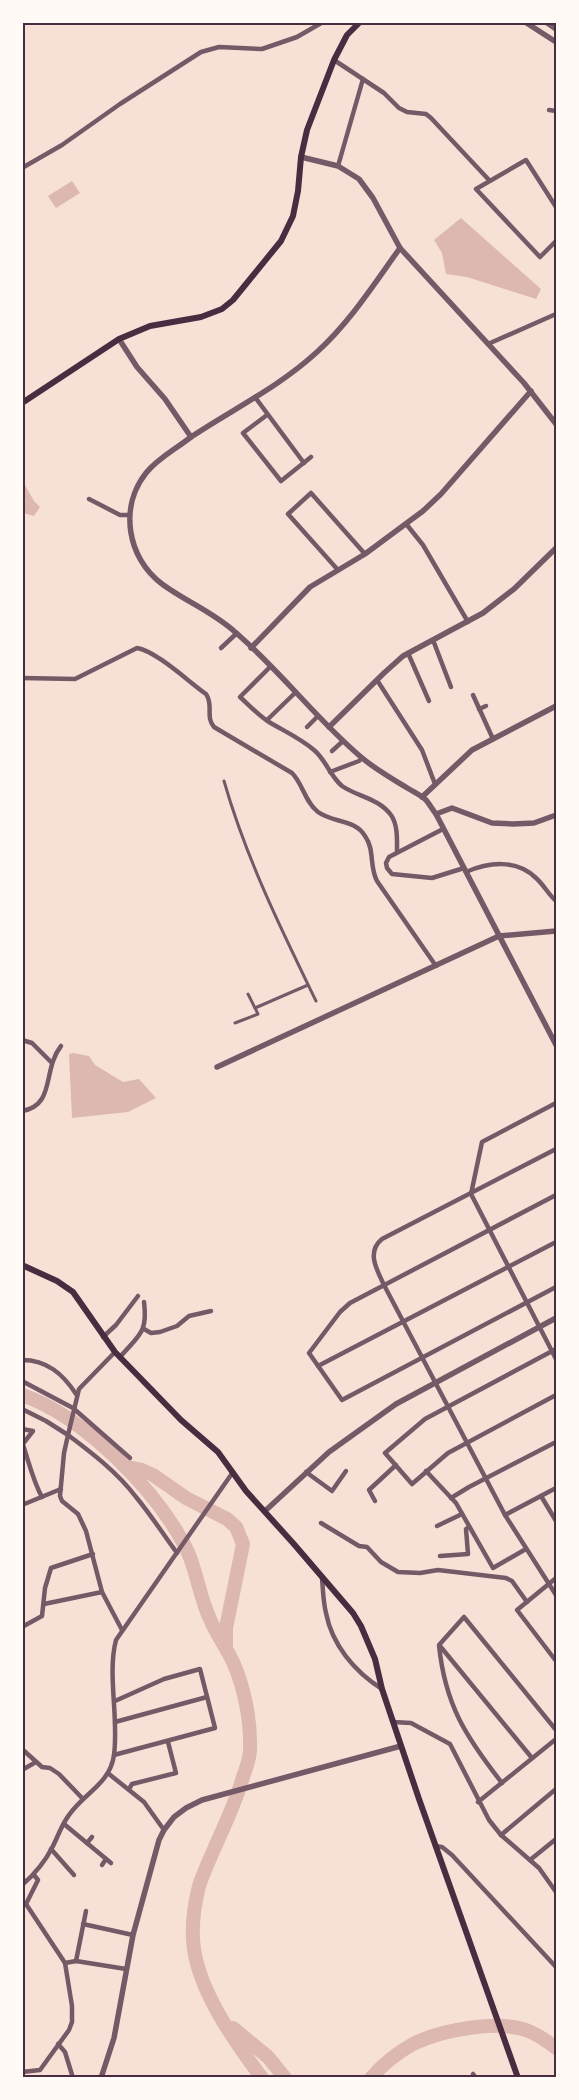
<svg xmlns="http://www.w3.org/2000/svg" width="579" height="2100" viewBox="0 0 579 2100" font-family="'IBM Plex Sans',sans-serif">
<style>
.water{fill:#dcb8b0}
.lines{fill:none;stroke-linecap:round;stroke-linejoin:round}
.river{stroke:#dcb8b0;stroke-width:14}
.pedestrian{stroke:#755966;stroke-width:3}
.minor{stroke:#755966;stroke-width:4.5}
.tertiary{stroke:#755966;stroke-width:5.5}
.secondary{stroke:#4a2c40;stroke-width:6}
.neatline{fill:none;stroke:#4a2c40;stroke-width:2}
</style>
<rect width="100%" height="100%" fill="#f7e1d7"/>
<!-- water -->
<g class="water">
<path d="M 72,181 L 80,193 L 56,208 L 48,196 Z"/>
<path d="M 461,218 L 541,289 L 536,299 L 467,277 L 446,274 L 442,253 L 434,240 Z"/>
<path d="M 22,480 L 34,501 L 40,507 L 34,516 L 23,513 Z"/>
<path d="M 73,1053 L 89,1056 L 95,1065 L 123,1082 L 139,1079 L 156,1098 L 128,1112 L 72,1118 L 69,1054 Z"/>
</g>
<g class="lines">
<!-- river -->
<g class="river">
<path d="M 22,1395 C 84,1416 157,1491 186,1548 C 197,1570 199,1596 210,1619 C 216,1634 226,1647 233,1662 C 245,1689 251,1722 250,1751 C 249,1760 246,1769 243,1777 C 232,1815 212,1849 199,1886 C 195,1902 192,1922 193,1939 C 195,1986 234,2041 262,2078"/>
<path d="M 126,1467 L 142,1470 L 153,1475 L 186,1498 L 227,1519 L 236,1527 L 243,1544 L 226,1628 L 226,1648"/>
<path d="M 233,2028 L 268,2057 L 285,2078"/>
<path d="M 371,2078 C 383,2064 397,2053 413,2044 C 441,2030 496,2020 526,2030 C 537,2034 547,2041 556,2048"/>
</g>
<!-- pedestrian -->
<g class="pedestrian">
<path d="M 224,781 C 246,858 281,929 316,1001"/>
<path d="M 255,1008 L 308,985"/>
<path d="M 235,1023 L 258,1014 L 248,994"/>
</g>
<!-- minor -->
<g class="minor">
<path d="M 334,60 L 384,93 L 399,108 L 407,112 L 426,114 L 431,118 L 489,180"/>
<path d="M 549,110 L 556,111"/>
<path d="M 338,166 L 363,79"/>
<path d="M 22,168 L 62,145 L 120,104 L 201,52 L 219,47 L 262,49 L 297,37 L 323,22"/>
<path d="M 556,207 L 526,160 L 476,189 L 540,257 L 556,241"/>
<path d="M 488,344 L 556,314"/>
<path d="M 255,397 L 304,463"/>
<path d="M 267,415 L 243,433 L 281,481 L 311,457"/>
<path d="M 89,499 L 120,515 L 129,515"/>
<path d="M 407,525 L 423,545 L 468,622"/>
<path d="M 338,570 L 288,514 L 311,493 L 365,554"/>
<path d="M 433,640 L 451,687"/>
<path d="M 221,648 L 237,633"/>
<path d="M 408,653 L 429,701"/>
<path d="M 270,667 L 240,697 C 249,705 258,715 269,722 C 284,731 300,738 314,750 C 326,760 330,776 342,786 C 358,797 378,798 391,815 C 398,825 397,840 397,852"/>
<path d="M 22,678 L 75,679 L 137,648 C 156,651 189,682 206,694 C 214,705 205,717 214,727 L 292,773 C 303,784 305,802 318,812 C 333,823 355,819 365,836 C 375,850 369,866 377,881 L 436,966"/>
<path d="M 377,680 L 422,750 L 435,784"/>
<path d="M 473,695 L 493,739"/>
<path d="M 479,709 L 486,706"/>
<path d="M 267,720 L 296,692"/>
<path d="M 307,727 L 318,716"/>
<path d="M 332,751 L 343,741"/>
<path d="M 330,772 L 359,761 L 362,758"/>
<path d="M 443,829 L 389,857 L 386,863 L 387,868 L 392,874 L 432,878 L 464,868"/>
<path d="M 466,872 C 489,862 516,859 536,878 C 544,885 548,894 556,901"/>
<path d="M 22,1040 L 32,1043 L 51,1062"/>
<path d="M 556,1103 L 482,1142 L 471,1194 L 556,1359"/>
<path d="M 22,1111 C 56,1105 42,1070 61,1046"/>
<path d="M 556,1149 L 382,1239 C 366,1252 377,1270 384,1285 L 505,1515 L 556,1595"/>
<path d="M 556,1195 L 350,1303 L 340,1312 L 309,1353 L 342,1400 L 556,1287"/>
<path d="M 144,1329 L 151,1333 L 160,1332 L 177,1326 L 189,1316 L 211,1311"/>
<path d="M 103,1337 L 116,1325 L 138,1296"/>
<path d="M 556,1349 L 425,1419 L 385,1453 L 412,1484 L 448,1453 L 556,1395"/>
<path d="M 115,1352 L 79,1389 L 68,1435 C 92,1453 117,1472 136,1497 C 151,1515 163,1534 177,1553"/>
<path d="M 120,1357 C 139,1335 148,1333 144,1302"/>
<path d="M 22,1360 C 47,1360 63,1374 76,1394"/>
<path d="M 318,1366 L 556,1242"/>
<path d="M 22,1381 L 73,1408 L 130,1458"/>
<path d="M 22,1409 L 46,1421 L 68,1435 L 64,1453 L 60,1496 L 62,1501 L 78,1514 L 86,1531 L 102,1592 L 122,1630"/>
<path d="M 22,1429 L 33,1431 L 22,1445"/>
<path d="M 23,1445 C 29,1462 33,1481 42,1497"/>
<path d="M 426,1471 L 456,1503 L 493,1568 L 526,1549"/>
<path d="M 306,1472 L 332,1491 L 346,1471"/>
<path d="M 541,1496 L 556,1521"/>
<path d="M 451,1498 L 469,1487 L 556,1442"/>
<path d="M 375,1501 L 369,1490 L 396,1465"/>
<path d="M 22,1505 L 61,1489"/>
<path d="M 505,1515 L 556,1488"/>
<path d="M 321,1523 L 359,1546 L 367,1547 L 381,1562 L 398,1572 L 420,1573 L 438,1570 L 506,1578 L 512,1581 L 527,1602"/>
<path d="M 437,1526 L 462,1514"/>
<path d="M 440,1556 L 468,1554 L 466,1529 L 469,1527"/>
<path d="M 322,1578 C 323,1589 323,1601 326,1613 C 332,1645 355,1672 382,1689"/>
<path d="M 556,1578 L 517,1610 L 556,1661"/>
<path d="M 44,1604 L 102,1592"/>
<path d="M 22,1627 L 42,1616 L 45,1588 L 51,1568 L 93,1554"/>
<path d="M 440,1646 L 532,1758"/>
<path d="M 115,1722 L 207,1697"/>
<path d="M 393,1722 L 411,1723 L 450,1744 L 489,1820 L 501,1835 L 539,1868 L 556,1892"/>
<path d="M 22,1749 L 42,1767 L 50,1768 L 59,1774 L 83,1799"/>
<path d="M 114,1755 L 215,1728 L 200,1669 L 164,1679 L 115,1701"/>
<path d="M 22,1770 L 36,1762"/>
<path d="M 109,1774 L 144,1802 L 164,1830"/>
<path d="M 502,1783 C 466,1737 445,1705 439,1645 L 464,1617 L 556,1730"/>
<path d="M 129,1789 L 132,1784 L 176,1773 L 168,1742"/>
<path d="M 478,1802 L 556,1739"/>
<path d="M 64,1824 L 111,1863"/>
<path d="M 501,1835 L 556,1789"/>
<path d="M 87,1843 L 92,1837"/>
<path d="M 435,1846 L 442,1847 L 452,1855 L 556,1967"/>
<path d="M 51,1849 L 74,1875"/>
<path d="M 530,1860 L 556,1839"/>
<path d="M 102,1865 L 106,1859"/>
<path d="M 22,1885 C 35,1874 46,1860 53,1846 C 58,1836 62,1824 69,1815 C 84,1793 110,1784 114,1755 C 119,1718 107,1674 116,1640 L 233,1472"/>
<path d="M 83,1924 L 133,1935"/>
<path d="M 76,1961 L 86,1911"/>
<path d="M 65,1963 L 76,1961 L 126,1969"/>
<path d="M 58,2044 L 65,2052 L 73,2078"/>
<path d="M 22,2072 L 40,2070 L 69,2030 L 72,2022 L 72,2006 L 65,1963 L 26,1904 L 38,1880 L 34,1875"/>
<path d="M 473,2074 L 476,2078"/>
</g>
<!-- tertiary -->
<g class="tertiary">
<path d="M 525,22 L 556,42"/>
<path d="M 546,22 L 556,29"/>
<path d="M 301,157 L 338,166 L 359,179 L 373,198 L 400,248 L 524,383 L 556,424"/>
<path d="M 119,339 L 137,367 L 165,399 L 191,437 C 176,449 158,458 146,473 C 119,507 127,558 162,584 C 185,601 213,612 235,632 C 280,670 316,719 361,757 C 376,770 393,779 409,789 C 414,792 420,795 425,799 C 429,803 432,809 436,814 L 556,1045"/>
<path d="M 191,437 C 233,409 279,387 317,352 C 350,322 374,284 400,248"/>
<path d="M 251,648 L 310,587 L 365,554 L 423,511 L 441,494 L 531,391"/>
<path d="M 329,727 L 384,673 L 403,656 L 483,613 L 514,589 L 556,548"/>
<path d="M 422,797 L 472,750 L 556,706"/>
<path d="M 436,814 L 452,808 L 492,823 L 513,824 L 534,823 L 556,815"/>
<path d="M 217,1067 L 499,936 L 556,931"/>
<path d="M 265,1511 L 329,1452 L 396,1404 L 556,1318"/>
<path d="M 101,2078 L 114,2038 L 133,1935 L 159,1840 L 164,1830 L 174,1817 L 186,1808 L 202,1800 L 401,1746"/>
</g>
<!-- secondary -->
<g class="secondary">
<path d="M 22,403 L 119,339 L 150,326 L 201,317 L 222,309 L 233,300 L 281,241 L 293,216 L 298,191 L 301,157 L 307,130 L 334,60 L 347,35 L 360,22"/>
<path d="M 22,1265 L 57,1281 L 73,1292 L 115,1352 L 181,1420 L 218,1452 L 246,1491 L 293,1543 L 353,1613 L 361,1626 L 375,1659 L 382,1689 L 419,1799 L 518,2078"/>
</g>
</g>
<!-- border -->
<rect width="579" height="2100" fill="none" stroke="#fffaf5" stroke-width="48"/>
<rect x="24" y="24" width="531" height="2052" class="neatline"/>
</svg>
